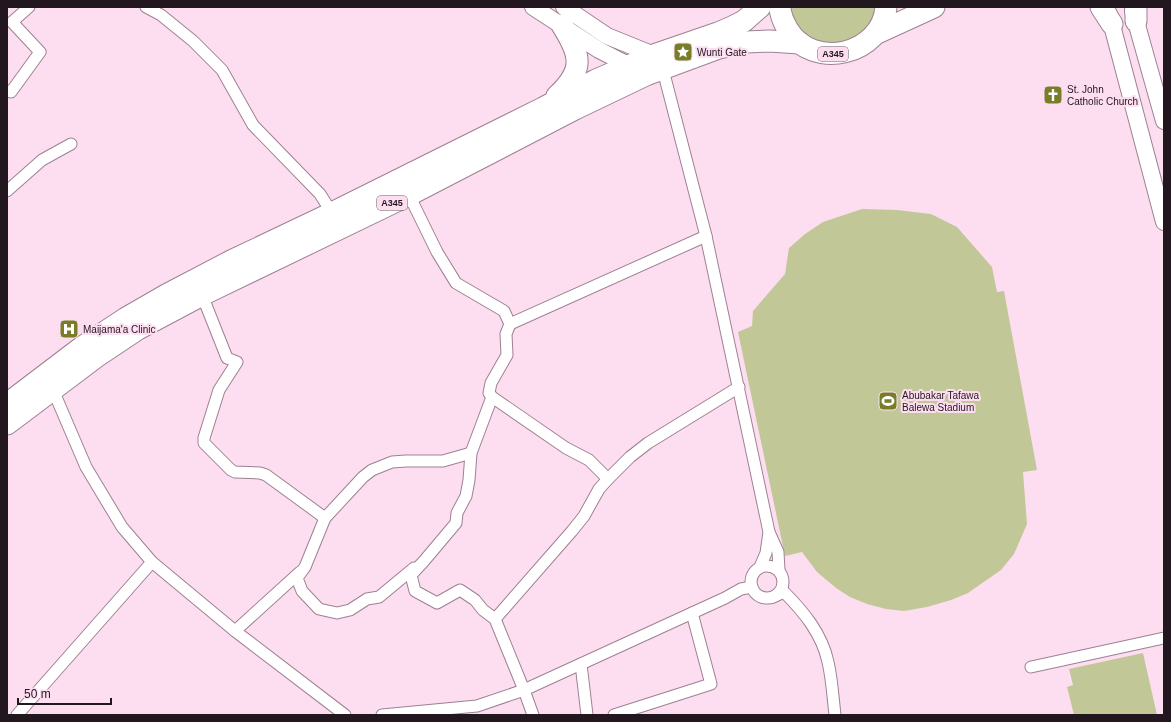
<svg xmlns="http://www.w3.org/2000/svg" width="1171" height="722" viewBox="0 0 1171 722" font-family="Arial,sans-serif">
<style>
.green{fill:#c2c797}
.lines{fill:none;stroke-linecap:round;stroke-linejoin:round}
.street-casing{stroke:#9d8192;stroke-width:13}
.secondary-casing{stroke:#9d8192;stroke-width:18}
.highway-casing{stroke:#9d8192;stroke-width:23}
.street{stroke:#fff;stroke-width:11}
.secondary{stroke:#fff;stroke-width:16}
.highway{stroke:#fff;stroke-width:21}
.labels{text-anchor:middle;stroke-width:4;stroke-linejoin:round;paint-order:stroke}
.shield{fill:#fddef1;stroke:#64535d;stroke-width:1}
.shield-label{font-size:9px;font-weight:bold;fill:#22171e}
.poi-label{font-size:10px;fill:#22171e;stroke:#fddef1;text-anchor:start}
</style>
<rect width="100%" height="100%" fill="#fddef1"/>
<!-- green -->
<g class="green">
<path d="M 789,7 L 880,7 L 870,30 L 843,45 L 813,41 L 801,32 L 792,20 Z"/>
<path d="M 862,209 L 897,210 L 931,214 L 957,227 L 992,267 L 997,292 L 1004,291 L 1037,470 L 1023,472 L 1027,524 L 1014,554 L 1001,570 L 968,593 L 951,600 L 927,607 L 904,611 L 886,609 L 867,604 L 850,597 L 836,588 L 817,572 L 802,552 L 785,556 L 738,332 L 752,326 L 753,311 L 785,274 L 789,248 L 805,234 L 823,222 Z"/>
<path d="M 1143,653 L 1157,715 L 1074,715 L 1067,687 L 1073,685 L 1069,669 Z"/>
</g>
<g class="lines">
<defs>
<g id="street">
<path d="M 146,7 L 161,15 L 193,41 L 222,70 L 253,125 L 320,194 L 332,213"/>
<path d="M 663,70 L 706,236 L 769,532 L 778,552 L 779,570"/>
<path d="M 7,91 L 11,92 L 40,52 L 12,22 L 29,7"/>
<path d="M 7,191 L 42,160 L 71,144"/>
<path d="M 409,195 L 437,252 L 456,283 L 504,311 L 510,324 L 506,334 L 507,355 L 491,383 L 489,393 L 492,397 L 471,453 L 469,480 L 466,496 L 457,513 L 456,523 L 424,561 L 411,575 L 415,591 L 437,603 L 460,590 L 475,600 L 483,610 L 495,619 L 524,690 L 533,715"/>
<path d="M 202,295 L 227,358 L 237,362 L 219,390 L 204,438 L 204,443 L 231,470 L 235,472 L 260,473 L 266,475 L 325,518"/>
<path d="M 510,324 L 706,236"/>
<path d="M 53,390 L 86,467 L 122,527 L 152,562 L 235,631 L 345,715"/>
<path d="M 492,397 L 566,448 L 589,460 L 608,479"/>
<circle cx="767" cy="582" r="16"/>
<path d="M 760,567 L 766,553 L 769,532"/>
<path d="M 414,568 L 379,597 L 367,599 L 350,610 L 337,613 L 319,609 L 302,591 L 297,578 L 305,567 L 325,518 L 363,477 L 372,470 L 392,462 L 406,461 L 443,461 L 471,453"/>
<path d="M 773,597 L 784,592 C 804,612 822,634 828,662 C 832,679 833,698 835,715"/>
<path d="M 495,619 L 572,531 L 584,516 L 599,489 L 608,479 L 630,457 L 648,443 L 739,387"/>
<path d="M 235,631 L 300,572"/>
<path d="M 581,664 L 587,715"/>
<path d="M 1031,667 L 1164,638"/>
<path d="M 17,715 L 152,562"/>
<path d="M 382,715 L 477,706 L 524,690 L 725,598 L 741,589 L 752,587"/>
<path d="M 614,715 L 711,684 L 692,613"/>
</g>
<g id="secondary">
<path d="M 533,7 L 599,50 L 636,69"/>
<path d="M 564,7 L 607,36 L 654,55"/>
<path d="M 1133,11 L 1164,121"/>
<path d="M 1109,14 L 1164,222"/>
</g>
<g id="highway">
<path d="M 780,7 C 780,15 784,23 788,30 C 813,71 882,55 886,7"/>
<path d="M 1101,7 L 1112,24"/>
<path d="M 1136,21 L 1136,7"/>
<path d="M 875,34 L 934,7"/>
<path d="M 557,96 C 585,70 581,55 562,25"/>
<path d="M 7,404 L 82,347 L 126,318 L 166,295 L 231,261 L 332,213 L 543,108 L 596,80 L 654,55 L 718,33 L 732,27 L 744,21 L 760,7"/>
<path d="M 7,424 L 96,357 L 138,329 L 202,295 L 409,195 L 575,109 L 646,75 L 719,48 L 746,42 L 769,41 L 800,43"/>
</g>
</defs>
<!-- street casing -->
<use href="#street" class="street-casing"/>
<!-- secondary casing -->
<use href="#secondary" class="secondary-casing"/>
<!-- highway casing -->
<use href="#highway" class="highway-casing"/>
<!-- street -->
<use href="#street" class="street"/>
<!-- secondary -->
<use href="#secondary" class="secondary"/>
<!-- highway -->
<use href="#highway" class="highway"/>
</g>
<!-- icons -->
<defs>
<symbol id="sight-square" viewBox="-11 -11 22 22"><rect x="-9" y="-9" width="18" height="18" rx="4" fill="#787d27" stroke="#fddef1"/><path d="M0-6L1.8-2.2L6-1.7L2.9 1.2L3.7 5.4L0 3.3L-3.7 5.4L-2.9 1.2L-6-1.7L-1.8-2.2Z" fill="#fff"/></symbol>
<symbol id="church-square" viewBox="-11 -11 22 22"><rect x="-9" y="-9" width="18" height="18" rx="4" fill="#787d27" stroke="#fddef1"/><path d="M-1.2-6h2.4v3.5h3.3v2.4h-3.3V6h-2.4V-.1h-3.3v-2.4h3.3Z" fill="#fff"/></symbol>
<symbol id="hospital-square" viewBox="-11 -11 22 22"><rect x="-9" y="-9" width="18" height="18" rx="4" fill="#787d27" stroke="#fddef1"/><path d="M-5-5h3v3.5h4V-5h3V5h-3V1.5h-4V5h-3Z" fill="#fff"/></symbol>
<symbol id="stadium-square" viewBox="-11 -11 22 22"><rect x="-9" y="-9" width="18" height="18" rx="4" fill="#787d27" stroke="#fddef1"/><path d="M0-5a6.5 5 0 1 0 0 10a6.5 5 0 1 0 0-10ZM-3.5-1.8h7v3.6h-7Z" fill="#fff"/></symbol>
</defs>
<g fill-rule="evenodd">
<use href="#sight-square" x="672" y="41" width="22" height="22"/>
<use href="#church-square" x="1042" y="84" width="22" height="22"/>
<use href="#hospital-square" x="58" y="318" width="22" height="22"/>
<use href="#stadium-square" x="877" y="390" width="22" height="22"/>
</g>
<g class="labels">
<!-- shield labels -->
<g class="shield">
<rect x="818" y="47" width="30" height="14" rx="3"/>
<rect x="377" y="196" width="30" height="14" rx="3"/>
</g>
<g class="shield-label">
<text x="833" y="57">A345</text>
<text x="392" y="206">A345</text>
</g>
<!-- poi labels -->
<g class="poi-label">
<text x="697" y="56">Wunti Gate</text>
<text x="1067" y="93">St. John<tspan x="1067" dy="12">Catholic Church</tspan></text>
<text x="83" y="333">Maijama'a Clinic</text>
<text x="902" y="399">Abubakar Tafawa<tspan x="902" dy="12">Balewa Stadium</tspan></text>
</g>
</g>
<!-- border -->
<rect width="1171" height="722" fill="none" stroke="#22171e" stroke-width="16"/>
<!-- scale -->
<path d="M18 698v6h93v-6" fill="none" stroke="#22171e" stroke-width="2"/>
<text x="24" y="698" font-size="12" fill="#22171e" stroke="#fddef1" stroke-width="3" paint-order="stroke">50 m</text>
</svg>
